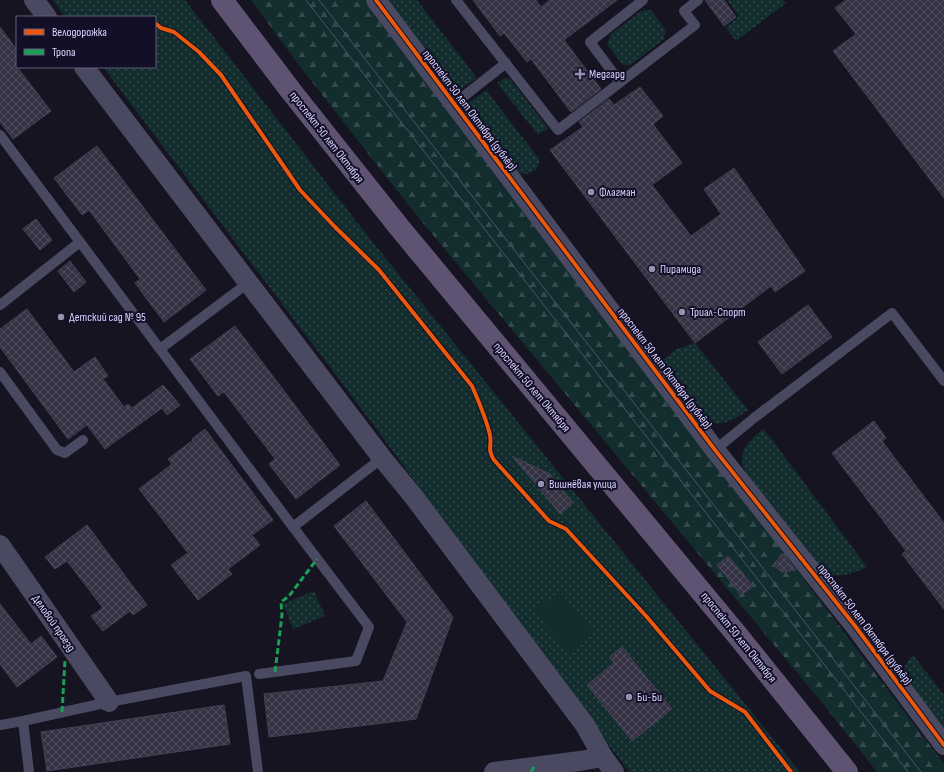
<svg xmlns="http://www.w3.org/2000/svg" width="944" height="772" viewBox="0 0 944 772" font-family="'Sofia Sans Condensed',sans-serif">
<style>
.grass{fill:url(#grass-dots)}
.forest{fill:url(#forest-firs)}
.garden{fill:#132c2d}
.building{fill:url(#building-cross-hatch);stroke:#433f54}
.lines{fill:none;stroke-linecap:round;stroke-linejoin:round}
.lane{stroke:#4a4962;stroke-width:10}
.street{stroke:#4a4962;stroke-width:20}
.primary{stroke:#5e5373;stroke-width:22}
.tram{stroke:#43596b;stroke-width:1}
.quiet{stroke:#1a9f57;stroke-width:3;stroke-dasharray:6 3;stroke-linecap:butt}
.cycleway-casing{stroke:#130f26;stroke-width:6}
.cycleway{stroke:#e8590c;stroke-width:4}
.poi-dot{fill:#9591b1;stroke:#130f26;stroke-width:1.5}
.labels{text-anchor:middle;stroke-width:4;stroke-linejoin:round;paint-order:stroke}
.poi-label{font-size:12px;fill:#d9d4ff;stroke:#130f26;text-anchor:start}
.street-label{font-size:12px;fill:#d9d4ff;stroke:#130f26}
</style>
<defs>
<pattern id="grass-dots" width="8" height="8" patternUnits="userSpaceOnUse"><rect width="8" height="8" fill="#132c2d"/><path d="M2 2h.1M6 6h.1" fill="none" stroke="#354a4c" stroke-width="1.8" stroke-linecap="round"/></pattern>
<pattern id="forest-firs" width="22" height="20" patternUnits="userSpaceOnUse"><rect width="22" height="20" fill="#132c2d"/><path d="M5 1l3.5 6h-7zM16 11l3.5 6h-7z" fill="#354a4c"/></pattern>
<pattern id="building-cross-hatch" width="8" height="8" patternUnits="userSpaceOnUse"><rect width="8" height="8" fill="#343243"/><path d="M0 0l8 8M0 8l8-8" fill="none" stroke="#514f5f"/></pattern>
</defs>
<rect width="100%" height="100%" fill="#161421"/>
<!-- grass -->
<g class="grass">
<path d="M 53,0 L 185,0 L 363,230 L 800,772 L 629,772 L 560,680 L 375,427 L 103,67 L 155,67 L 155,17 L 65,17 Z"/>
<path d="M 385,0 L 417,0 L 477,78 L 461,89 L 455,90 Z"/>
<path d="M 727,0 L 783,0 L 786,3 L 736,41 L 726,28 L 739,16 Z"/>
<path d="M 651,10 L 666,30 L 664,39 L 631,65 L 623,65 L 607,44 L 611,34 L 641,11 Z"/>
<path d="M 505,78 L 510,79 L 548,128 L 538,135 L 497,83 Z"/>
<path d="M 486,90 L 540,160 L 536,170 L 528,174 L 516,173 L 469,108 L 470,102 Z"/>
<path d="M 695,343 L 748,410 C 734,420 719,430 702,418 L 660,362 L 677,349 Z"/>
<path d="M 763,429 L 770,437 L 867,567 L 850,574 L 834,576 L 820,572 L 745,473 C 744,468 741,461 742,457 C 744,444 754,437 763,429 Z"/>
<path d="M 314,591 L 325,616 L 293,629 L 283,604 Z"/>
<path d="M 913,655 L 944,695 L 944,733 L 905,677 C 903,666 906,663 913,655 Z"/>
</g>
<!-- forest -->
<path class="forest" d="M 251,0 L 365,0 L 944,764 L 944,772 L 877,772 L 824,705 L 414,212 L 301,68 Z"/>
<!-- garden -->
<path class="garden" d="M 560,591 L 593,633 L 568,653 L 534,611 Z"/>
<!-- building -->
<g class="building">
<path d="M 473,0 L 536,0 L 541,7 L 550,0 L 617,0 L 564,40 L 601,89 L 571,112 L 531,59 L 527,62 L 504,33 L 500,36 Z"/>
<path d="M 705,0 L 724,0 L 736,17 L 724,26 Z"/>
<path d="M 846,0 L 944,0 L 944,198 L 833,51 L 856,34 L 835,8 Z"/>
<path d="M 0,27 L 17,50 L 17,67 L 51,111 L 13,139 L 0,122 Z"/>
<path d="M 640,87 L 663,116 L 653,124 L 682,163 L 652,185 L 691,236 L 721,214 L 704,189 L 734,168 L 805,271 L 775,292 L 771,286 L 695,343 L 550,150 L 583,127 L 579,122 L 609,99 L 614,105 Z"/>
<path d="M 97,146 L 206,290 L 164,322 L 135,283 L 140,279 L 89,210 L 82,215 L 54,178 Z"/>
<path d="M 36,219 L 52,240 L 40,250 L 23,229 Z"/>
<path d="M 70,261 L 86,282 L 74,292 L 58,271 Z"/>
<path d="M 808,305 L 832,337 L 782,374 L 758,342 Z"/>
<path d="M 27,309 L 74,372 L 95,357 L 108,376 L 103,379 L 124,407 L 128,404 L 132,408 L 163,385 L 180,405 L 167,415 L 162,408 L 105,449 L 87,425 L 68,439 L 0,347 L 0,329 Z"/>
<path d="M 235,326 L 340,465 L 296,499 L 269,464 L 275,459 L 224,392 L 218,396 L 190,359 Z"/>
<path d="M 874,421 L 886,438 L 882,441 L 944,523 L 944,609 L 902,554 L 906,551 L 832,453 Z"/>
<path d="M 205,429 L 273,520 L 252,535 L 260,545 L 228,569 L 232,574 L 198,600 L 171,565 L 188,553 L 139,489 L 172,464 L 168,459 L 193,440 L 192,439 Z"/>
<path d="M 512,456 L 550,474 L 573,503 L 560,514 L 540,489 Z"/>
<path d="M 366,501 L 453,617 L 416,719 L 269,737 L 264,694 L 383,681 L 407,622 L 334,526 Z"/>
<path d="M 87,525 L 147,605 L 133,615 L 130,611 L 103,631 L 91,616 L 103,608 L 67,561 L 55,569 L 45,557 Z"/>
<path d="M 782,553 L 796,570 L 782,572 L 774,566 Z"/>
<path d="M 728,556 L 753,586 L 741,595 L 717,565 Z"/>
<path d="M 0,604 L 31,644 L 41,636 L 57,657 L 17,687 L 0,664 Z"/>
<path d="M 622,647 L 672,709 L 632,741 L 587,685 L 614,663 L 609,657 Z"/>
<path d="M 224,705 L 230,744 L 47,771 L 41,732 Z"/>
</g>
<g class="lines">
<!-- lane -->
<g class="lane">
<path d="M 456,0 L 558,130 L 695,25 L 684,11 L 698,0"/>
<path d="M 620,82 L 590,42 L 643,0"/>
<path d="M 454,104 L 506,63"/>
<path d="M 0,135 L 293,527"/>
<path d="M 0,305 L 80,242"/>
<path d="M 160,349 L 248,283"/>
<path d="M 0,372 L 57,450 L 65,453 L 83,440"/>
<path d="M 715,450 L 754,418 L 892,313 L 944,381"/>
<path d="M 259,674 L 356,661 L 369,627 L 293,527 L 382,458"/>
<path d="M 23,721 L 29,772"/>
<path d="M 0,725 L 23,721 L 109,702 L 246,676 L 258,772"/>
</g>
<!-- street -->
<g class="street">
<path d="M 34,0 L 47,17"/>
<path d="M 376,0 L 715,450 L 855,626 L 944,745"/>
<path d="M 84,67 L 382,458 L 414,497 L 585,725 L 603,757 L 614,772"/>
<path d="M 0,545 L 109,702"/>
<path d="M 494,772 L 580,761 L 603,757"/>
</g>
<!-- primary -->
<path class="primary" d="M 222,0 L 291,91 L 399,227 L 738,636 L 847,772"/>
<!-- tram -->
<g class="tram">
<path d="M 306,0 L 908,772"/>
<path d="M 319,0 L 748,549 L 921,772"/>
</g>
<!-- quiet -->
<g class="quiet">
<path d="M 275,672 L 282,615 L 281,602 L 289,596 L 317,559"/>
<path d="M 62,712 L 65,660"/>
<path d="M 531,772 L 534,767"/>
</g>
<defs>
<g id="cycleway">
<path d="M 376,0 L 715,450 L 855,626 L 944,745"/>
<path d="M 155,23 L 161,28 L 174,32 L 199,52 L 221,75 L 300,190 L 335,227 L 379,270 L 472,386 C 479,402 486,418 490,435 C 492,446 487,449 494,460 L 549,521 L 566,529 L 646,616 L 710,691 L 745,712 L 791,772"/>
</g>
</defs>
<!-- cycleway casing -->
<use href="#cycleway" class="cycleway-casing"/>
<!-- cycleway -->
<use href="#cycleway" class="cycleway"/>
</g>
<!-- markers -->
<g class="poi-dot">
<path d="M578 68h4v4h4v4h-4v4h-4v-4h-4v-4h4z"/>
<circle cx="591" cy="192" r="4"/>
<circle cx="652" cy="269" r="4"/>
<circle cx="682" cy="312" r="4"/>
<circle cx="61" cy="317" r="4"/>
<circle cx="541" cy="484" r="4"/>
<circle cx="629" cy="697" r="4"/>
</g>
<g class="labels">
<!-- poi labels -->
<g class="poi-label">
<text x="589" y="78">Медгард</text>
<text x="599" y="196">Флагман</text>
<text x="660" y="273">Пирамида</text>
<text x="690" y="316">Триал-Спорт</text>
<text x="69" y="321">Детский сад № 95</text>
<text x="549" y="488">Вишнёвая улица</text>
<text x="637" y="701">Би-Би</text>
</g>
<!-- street labels -->
<g class="street-label">
<text transform="translate(470 110) rotate(53)" y="4">проспект 50 лет Октября (дублёр)</text>
<text transform="translate(327 137) rotate(52)" y="4">проспект 50 лет Октября</text>
<text transform="translate(665 368) rotate(53)" y="4">проспект 50 лет Октября (дублёр)</text>
<text transform="translate(532 387) rotate(50)" y="4">проспект 50 лет Октября</text>
<text transform="translate(54 623) rotate(55)" y="4">Деловой проезд</text>
<text transform="translate(865 624) rotate(53)" y="4">проспект 50 лет Октября (дублёр)</text>
<text transform="translate(739 637) rotate(51)" y="4">проспект 50 лет Октября</text>
</g>
</g>
<!-- legend -->
<rect x="16" y="16" width="140" height="52" fill="#130f26" stroke="#625e7d"/>
<rect x="24" y="29" width="20" height="6" fill="#e8590c" stroke="#625e7d"/>
<text x="52" y="36" font-size="12" fill="#d9d4ff">Велодорожка</text>
<rect x="24" y="49" width="20" height="6" fill="#1a9f57" stroke="#625e7d"/>
<text x="52" y="56" font-size="12" fill="#d9d4ff">Тропа</text>
</svg>
